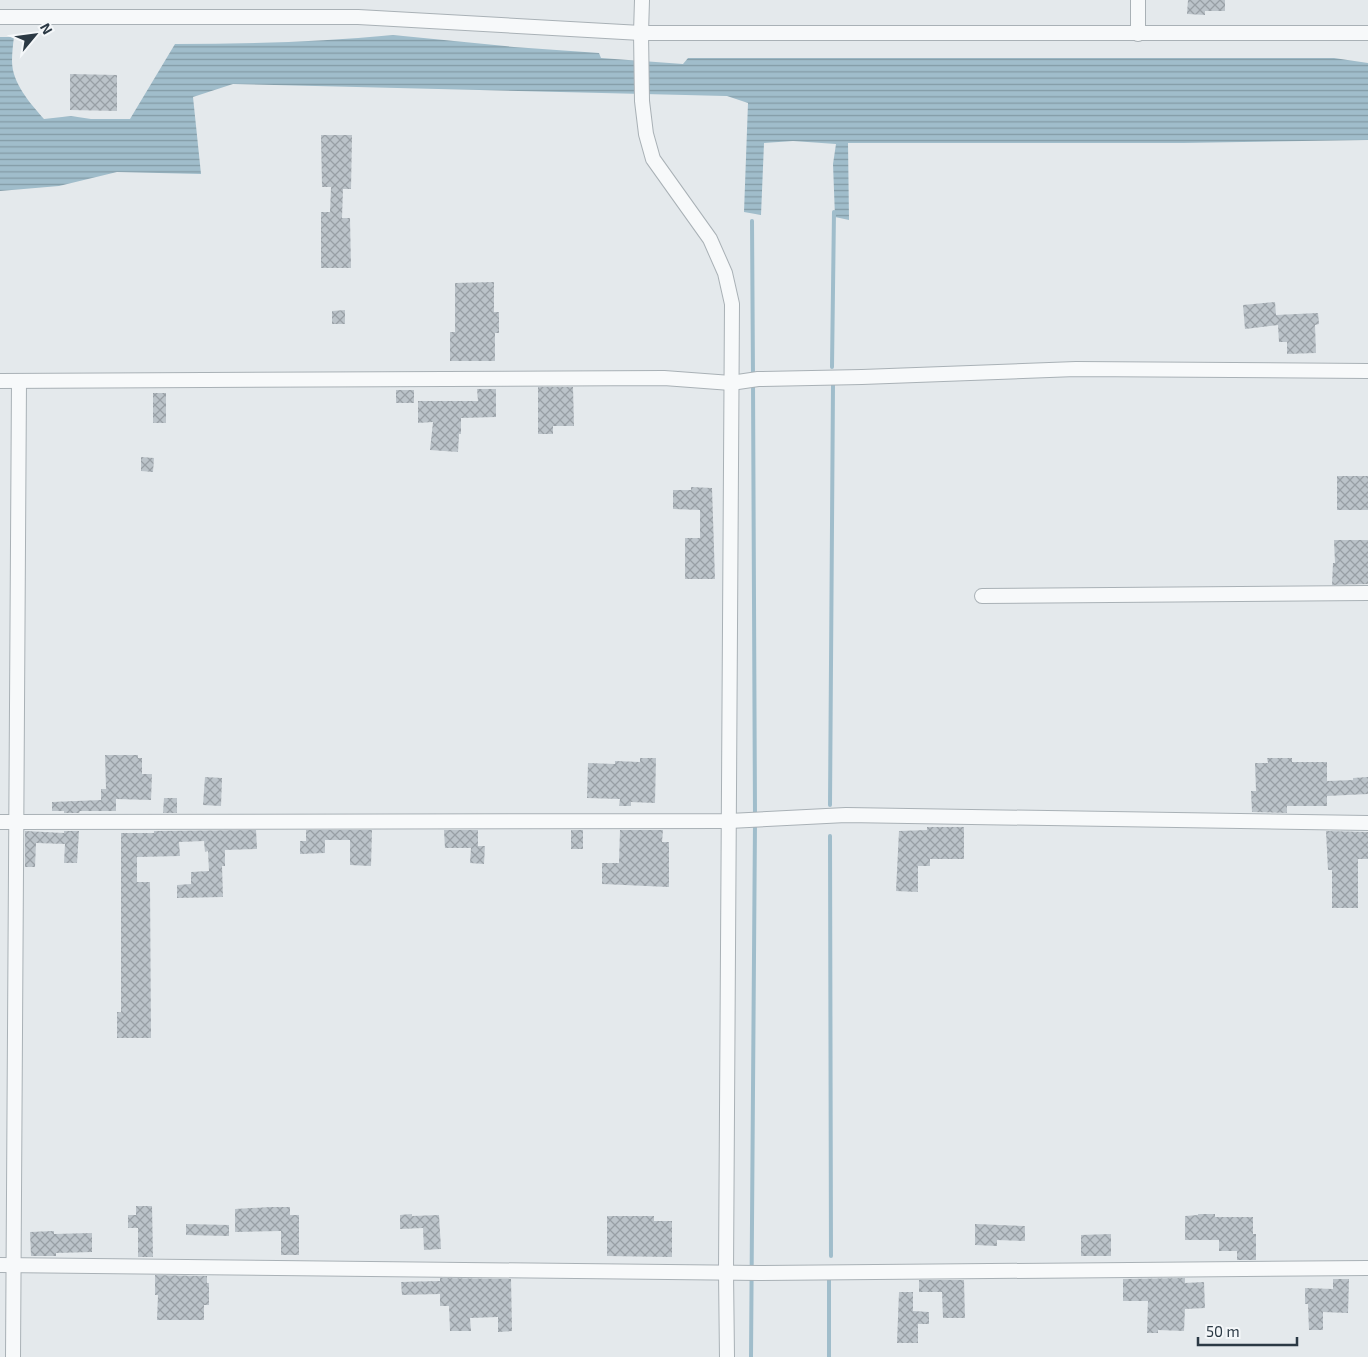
<svg xmlns="http://www.w3.org/2000/svg" width="1368" height="1357" viewBox="0 0 1368 1357" font-family="'Exo 2',sans-serif">
<style>
.water{fill:url(#water-rules)}
.lines{fill:none;stroke-linecap:round;stroke-linejoin:round}
.stream{stroke:#a0bdcb;stroke-width:4}
.building{fill:url(#building-cross-hatch)}
.minor-casing{stroke:#a9b1b6;stroke-width:16}
.minor{stroke:#f7f9fa;stroke-width:14}
</style>
<defs>
<pattern id="water-rules" width="6" height="5" patternUnits="userSpaceOnUse" patternTransform="scale(1.25)"><rect width="6" height="5" fill="#a0bdcb"/><path d="M0 2.5h6" fill="none" stroke="#839ba6"/></pattern>
<pattern id="building-cross-hatch" width="8" height="8" patternUnits="userSpaceOnUse" patternTransform="scale(1.25)"><rect width="8" height="8" fill="#bbc3c9"/><path d="M0 0l8 8M0 8l8-8" fill="none" stroke="#989fa5"/></pattern>
</defs>
<rect width="100%" height="100%" fill="#e4e9ec"/>
<!-- water -->
<path class="water" d="M 393,35 L 514,47 L 599,53 L 601,58 L 683,64 L 688,58 L 1334,58 L 1368,63 L 1368,140 L 1184,143 L 848,143 L 849,220 L 835,217 L 833,164 L 836,144 L 793,141 L 764,143 L 761,215 L 744,212 L 748,103 L 727,96 L 233,84 L 193,97 L 201,174 L 117,172 L 59,186 L 0,191 L 0,37 L 14,37 C 13,44 12,53 12,61 C 12,83 30,103 44,119 L 71,116 L 91,119 L 130,119 L 175,44 C 248,44 320,42 393,35 Z"/>
<g class="lines">
<!-- stream -->
<g class="stream">
<path d="M 752,221 L 753,376"/>
<path d="M 832,367 L 834,212"/>
<path d="M 753,383 L 755,816"/>
<path d="M 830,805 L 833,385"/>
<path d="M 830,836 L 831,1256"/>
<path d="M 751,1357 L 755,823"/>
<path d="M 829,1357 L 829,1280"/>
</g>
</g>
<!-- building -->
<g class="building">
<path d="M 1188,0 L 1225,0 L 1225,11 L 1205,11 L 1205,15 L 1187,14 Z"/>
<path d="M 70,74 L 117,75 L 117,111 L 70,110 Z"/>
<path d="M 321,135 L 352,135 L 351,189 L 343,189 L 342,218 L 350,218 L 351,268 L 321,268 L 321,212 L 330,212 L 331,187 L 322,187 Z"/>
<path d="M 494,282 L 494,312 L 499,312 L 499,333 L 495,333 L 495,361 L 450,361 L 450,332 L 455,332 L 455,283 Z"/>
<path d="M 1275,302 L 1276,315 L 1318,313 L 1319,324 L 1315,325 L 1316,353 L 1287,354 L 1287,342 L 1279,342 L 1278,325 L 1245,329 L 1243,305 Z"/>
<path d="M 345,310 L 345,324 L 332,324 L 332,311 Z"/>
<path d="M 538,387 L 573,387 L 574,426 L 553,426 L 553,434 L 538,434 Z"/>
<path d="M 477,389 L 496,389 L 496,417 L 461,418 L 461,434 L 459,434 L 458,452 L 430,450 L 433,422 L 418,423 L 418,401 L 478,401 Z"/>
<rect x="396" y="390" width="18" height="13"/>
<rect x="153" y="393" width="13" height="30"/>
<path d="M 141,457 L 154,458 L 153,472 L 141,471 Z"/>
<rect x="1337" y="476" width="31" height="34"/>
<path d="M 691,487 L 712,488 L 715,579 L 685,579 L 685,538 L 700,538 L 700,510 L 673,509 L 673,490 L 691,490 Z"/>
<path d="M 1334,540 L 1368,540 L 1368,584 L 1332,585 L 1333,563 L 1335,563 Z"/>
<path d="M 105,755 L 138,755 L 138,758 L 142,758 L 142,774 L 152,774 L 151,800 L 116,799 L 116,811 L 80,811 L 79,813 L 64,813 L 64,811 L 52,811 L 52,802 L 101,800 L 101,789 L 106,789 Z"/>
<path d="M 640,758 L 656,758 L 655,803 L 631,802 L 631,806 L 619,806 L 620,799 L 587,798 L 588,763 L 615,764 L 615,761 L 640,762 Z"/>
<path d="M 1267,758 L 1292,758 L 1292,762 L 1327,762 L 1327,781 L 1353,780 L 1353,778 L 1368,777 L 1368,794 L 1327,796 L 1327,806 L 1287,806 L 1287,813 L 1252,812 L 1251,791 L 1256,791 L 1255,763 L 1268,763 Z"/>
<path d="M 205,777 L 222,778 L 221,806 L 203,805 Z"/>
<path d="M 164,798 L 177,798 L 177,813 L 163,813 Z"/>
<path d="M 927,827 L 964,827 L 964,859 L 930,859 L 930,866 L 918,866 L 918,892 L 896,891 L 899,831 L 927,830 Z"/>
<path d="M 256,830 L 257,849 L 225,850 L 225,866 L 222,866 L 223,897 L 177,898 L 177,885 L 191,884 L 191,872 L 209,871 L 208,851 L 205,852 L 204,841 L 179,842 L 180,856 L 137,857 L 137,882 L 150,882 L 151,1038 L 117,1038 L 117,1012 L 121,1012 L 121,833 L 154,833 L 154,831 Z"/>
<path d="M 306,830 L 372,830 L 371,866 L 350,865 L 350,840 L 325,840 L 325,853 L 300,854 L 300,841 L 306,841 Z"/>
<path d="M 444,830 L 478,830 L 478,846 L 485,846 L 484,864 L 470,863 L 471,848 L 445,848 Z"/>
<rect x="571" y="830" width="12" height="19"/>
<path d="M 620,830 L 663,830 L 662,842 L 669,842 L 669,887 L 602,884 L 602,863 L 619,863 Z"/>
<path d="M 25,831 L 64,833 L 64,831 L 79,831 L 77,863 L 64,863 L 65,844 L 36,843 L 35,867 L 25,867 Z"/>
<path d="M 1326,831 L 1368,832 L 1368,859 L 1358,859 L 1358,908 L 1332,908 L 1332,870 L 1328,870 Z"/>
<path d="M 136,1206 L 152,1206 L 153,1257 L 138,1257 L 138,1228 L 128,1228 L 128,1215 L 136,1215 Z"/>
<path d="M 270,1207 L 290,1207 L 290,1215 L 299,1215 L 299,1255 L 281,1255 L 281,1231 L 235,1232 L 235,1209 Z"/>
<path d="M 412,1214 L 412,1216 L 439,1215 L 441,1249 L 424,1250 L 423,1228 L 400,1229 L 400,1215 Z"/>
<path d="M 1198,1214 L 1215,1214 L 1215,1217 L 1253,1217 L 1253,1234 L 1256,1234 L 1256,1260 L 1237,1260 L 1237,1251 L 1219,1251 L 1219,1240 L 1185,1240 L 1185,1216 L 1198,1215 Z"/>
<path d="M 607,1216 L 654,1216 L 654,1221 L 672,1221 L 672,1257 L 607,1256 Z"/>
<path d="M 186,1224 L 229,1225 L 229,1236 L 186,1235 Z"/>
<path d="M 975,1224 L 1025,1226 L 1025,1241 L 997,1240 L 997,1246 L 975,1245 Z"/>
<path d="M 54,1231 L 54,1234 L 92,1233 L 92,1252 L 56,1253 L 56,1256 L 31,1256 L 30,1232 Z"/>
<path d="M 1111,1234 L 1111,1256 L 1081,1256 L 1081,1235 Z"/>
<path d="M 155,1275 L 207,1276 L 207,1283 L 209,1283 L 209,1305 L 204,1305 L 204,1320 L 157,1320 L 158,1295 L 155,1295 Z"/>
<path d="M 440,1278 L 511,1279 L 512,1331 L 498,1332 L 498,1317 L 470,1318 L 471,1331 L 450,1331 L 449,1306 L 440,1306 L 440,1294 L 402,1295 L 401,1282 L 440,1281 Z"/>
<path d="M 1185,1278 L 1185,1283 L 1204,1282 L 1205,1308 L 1185,1309 L 1184,1331 L 1158,1330 L 1158,1333 L 1147,1333 L 1148,1301 L 1123,1301 L 1123,1279 Z"/>
<path d="M 1333,1279 L 1349,1279 L 1348,1313 L 1323,1312 L 1323,1330 L 1309,1330 L 1308,1304 L 1305,1304 L 1305,1288 L 1333,1289 Z"/>
<path d="M 919,1280 L 964,1280 L 965,1318 L 943,1318 L 942,1292 L 919,1292 Z"/>
<path d="M 899,1292 L 913,1292 L 913,1311 L 929,1312 L 929,1324 L 918,1324 L 918,1343 L 897,1343 Z"/>
</g>
<g class="lines">
<defs>
<g id="minor">
<path d="M 642,0 L 641,33 L 642,101 L 646,134 L 653,159 L 710,239 L 725,273 L 732,304 L 726,1272 L 727,1357"/>
<path d="M 0,17 L 358,17 L 641,33 L 1368,33"/>
<path d="M 1138,34 L 1138,0"/>
<path d="M 0,381 L 664,378 L 731,383 L 758,379 L 862,377 L 1076,369 L 1368,371"/>
<path d="M 982,596 L 1368,593"/>
<path d="M 0,822 L 729,821 L 846,815 L 1368,823"/>
<path d="M 0,1265 L 759,1273 L 1368,1268"/>
<path d="M 13,1357 L 19,381"/>
</g>
</defs>
<!-- minor casing -->
<use href="#minor" class="minor-casing"/>
<!-- minor -->
<use href="#minor" class="minor"/>
</g>
<!-- north arrow -->
<g transform="translate(35 35) rotate(61)" stroke="#f4f7f9" stroke-width="4" paint-order="stroke">
<path d="M0-4L9 19L0 12L-9 19Z" fill="#2b3944"/>
<text y="-8" font-size="14" font-weight="bold" text-anchor="middle" fill="#2b3944">N</text>
</g>
<!-- scale -->
<path d="M1198 1337v8h99v-8" fill="none" stroke="#2b3944" stroke-width="2.5"/>
<text x="1206" y="1337" font-size="15" fill="#2b3944" stroke="#f4f7f9" stroke-width="4" paint-order="stroke">50 m</text>
</svg>
